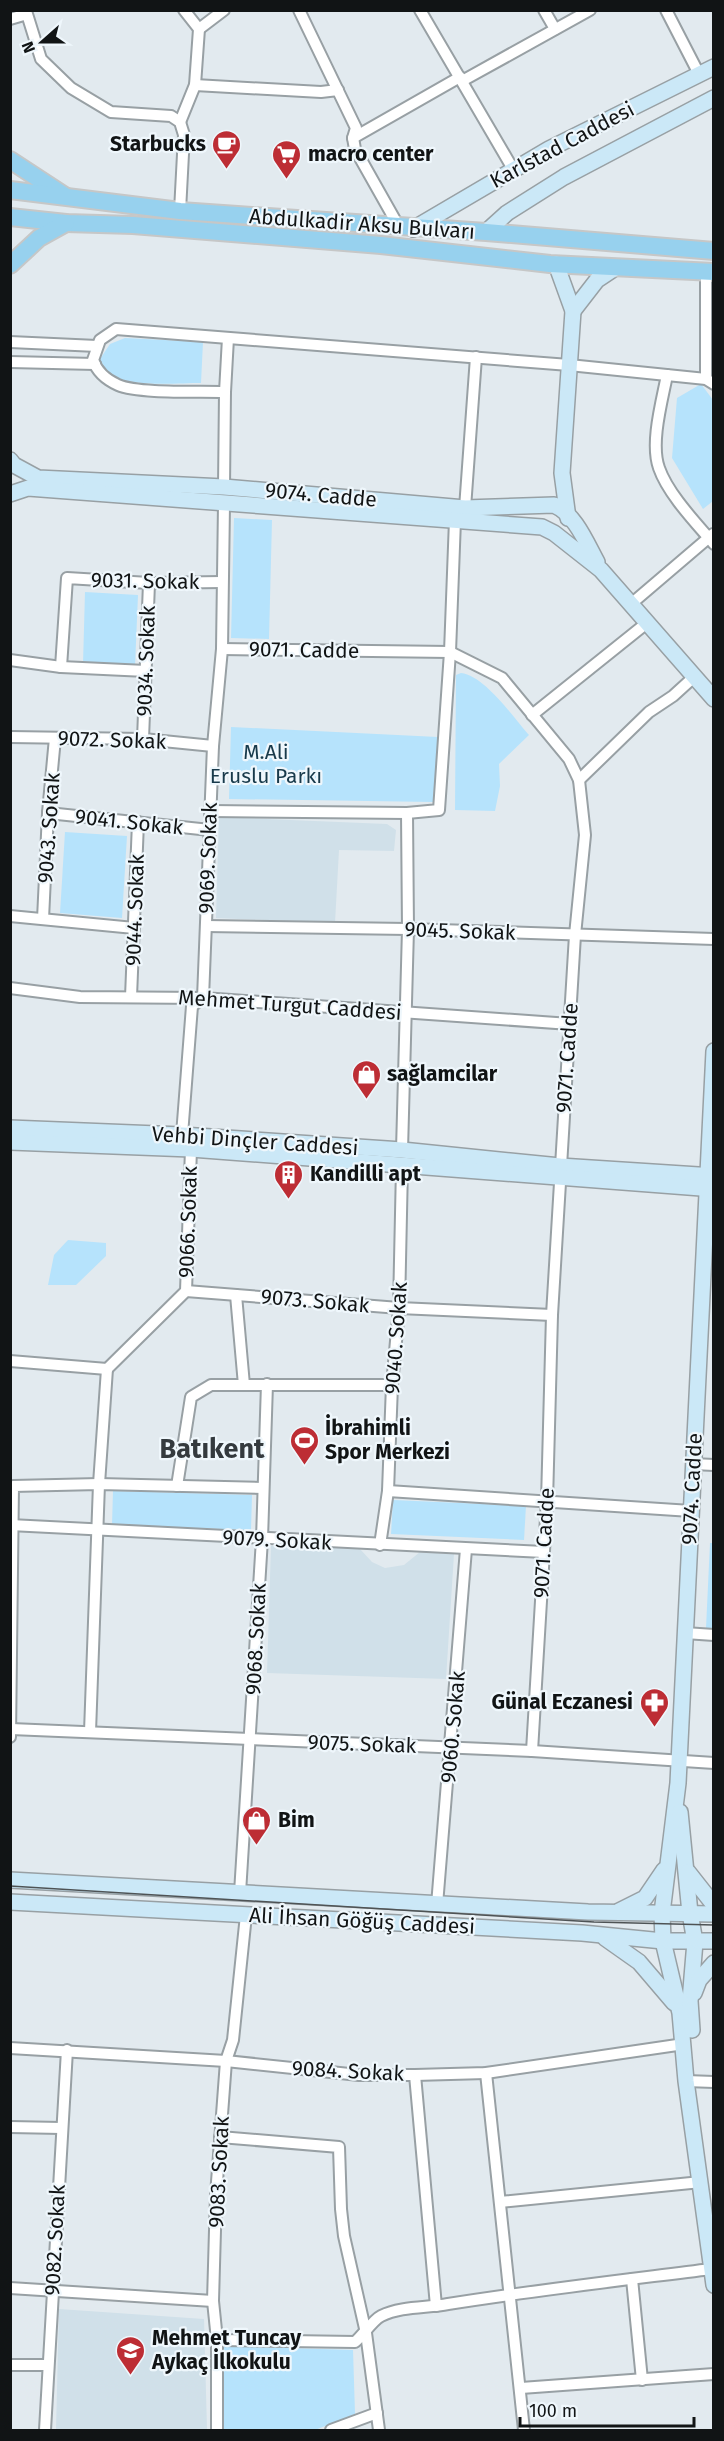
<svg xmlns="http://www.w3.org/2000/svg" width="724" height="2441" viewBox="0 0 724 2441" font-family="'Fira Sans',sans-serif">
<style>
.built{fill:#d0e0e9}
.green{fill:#b6e3fc}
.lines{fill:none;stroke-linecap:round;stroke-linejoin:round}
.street-casing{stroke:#98a0a4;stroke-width:14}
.secondary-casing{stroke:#98a0a4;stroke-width:18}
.primary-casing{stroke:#c6c7c7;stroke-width:20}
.street{stroke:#fff;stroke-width:10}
.secondary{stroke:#cbe8f7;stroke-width:15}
.primary{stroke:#97d1ee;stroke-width:16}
.tram{stroke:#4e5355;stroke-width:1.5}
.labels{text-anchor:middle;stroke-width:4.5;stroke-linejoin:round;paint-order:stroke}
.poi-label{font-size:21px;font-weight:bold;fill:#111415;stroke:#eff7fc;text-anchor:start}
.street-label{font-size:21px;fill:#111415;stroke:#eff7fc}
.park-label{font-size:21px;fill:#183a4b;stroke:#eff7fc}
.district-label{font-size:27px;font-weight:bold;fill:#343a3e;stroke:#eff7fc}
</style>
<rect width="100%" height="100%" fill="#e2eaef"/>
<!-- built -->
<g class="built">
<path d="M 219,817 L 387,824 L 396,830 L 394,851 L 339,850 L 335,923 L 216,918 Z"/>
<path d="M 271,1546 L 359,1548 L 372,1562 L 385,1568 L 404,1565 L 420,1552 L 454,1554 L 446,1679 L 267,1673 Z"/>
<path d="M 59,2309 L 204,2319 L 207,2430 L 56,2430 Z"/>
</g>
<!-- green -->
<g class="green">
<path d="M 125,338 L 203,342 L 201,383 C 178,383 136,387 115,377 C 108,374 103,366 100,359 L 110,344 Z"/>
<path d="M 701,384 L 713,400 L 713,501 L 703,509 L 672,458 L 677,398 Z"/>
<path d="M 234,518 L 272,520 L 269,639 L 231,638 Z"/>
<path d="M 85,592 L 138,595 L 135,666 L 83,664 Z"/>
<path d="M 461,673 C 485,676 513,717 529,735 L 499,764 L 500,786 L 495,811 L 455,810 L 456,675 Z"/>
<path d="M 231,727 L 438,737 L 433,802 L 229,799 Z"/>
<path d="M 65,832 L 127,836 L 122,918 L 60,913 Z"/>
<path d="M 68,1240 L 106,1243 L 106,1256 L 76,1285 L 48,1285 L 54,1255 Z"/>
<path d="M 113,1491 L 252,1495 L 251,1530 L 112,1525 Z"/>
<path d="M 393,1500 L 526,1506 L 524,1540 L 391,1534 Z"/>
<path d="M 710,1543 L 714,1543 L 713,1628 L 706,1628 Z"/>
<path d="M 222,2346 L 353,2350 L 355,2414 L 315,2430 L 223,2430 Z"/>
</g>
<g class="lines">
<defs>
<g id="street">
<path d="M 299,10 L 356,128 L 353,138 L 355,149 L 399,227"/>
<path d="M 420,10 L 513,169"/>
<path d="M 544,10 L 555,29"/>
<path d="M 666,10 L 699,74"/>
<path d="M 10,19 L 27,14 L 41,59 L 71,88 L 111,112 L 171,116 L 180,122 L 184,135 L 180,211"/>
<path d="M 199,29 L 224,10"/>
<path d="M 462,81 L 590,10"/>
<path d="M 195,85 L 321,92 L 338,90"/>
<path d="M 180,122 L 195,85 L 199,29 L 184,10"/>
<path d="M 353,138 L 460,77"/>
<path d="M 10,342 L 97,346"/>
<path d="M 10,362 L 95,364"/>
<path d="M 667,375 C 662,401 650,443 659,468 C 668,494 696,523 714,544"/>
<path d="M 706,379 L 706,272"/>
<path d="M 225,392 C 200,391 139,394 118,385 C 107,380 97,372 93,360 L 100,340 L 116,329 L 569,365 L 706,379 L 714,384"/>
<path d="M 224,487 L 225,392 L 228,338"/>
<path d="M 465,508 L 476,357"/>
<path d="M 631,604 L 713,534"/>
<path d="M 222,649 L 450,652 L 502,678 L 569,759 L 579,780 L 585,835 L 575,935 L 552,1315 L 547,1501 L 532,1751"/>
<path d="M 10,660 L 61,667 L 146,671"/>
<path d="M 61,667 L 67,578 L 149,583 L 222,582"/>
<path d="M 532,715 L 648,622"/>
<path d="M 10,737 L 143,739 L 213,746"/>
<path d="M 143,739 L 149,583"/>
<path d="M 579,780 L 649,712 L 673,696 L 695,676"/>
<path d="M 210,811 L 407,813 L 439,810 L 450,652 L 455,520"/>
<path d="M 48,813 L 210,830"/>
<path d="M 10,916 L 134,928"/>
<path d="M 43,919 L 48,813 L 55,738"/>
<path d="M 206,926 L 408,929 L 714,939"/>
<path d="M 10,988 L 80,997 L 203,998 L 570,1024"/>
<path d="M 131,997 L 138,822"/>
<path d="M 182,1135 L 192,1006 L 203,998 L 213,746 L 222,649 L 224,504"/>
<path d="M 402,1150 L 408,929 L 407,813"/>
<path d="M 186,1291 L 399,1308 L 552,1315"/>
<path d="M 236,1295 L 244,1385"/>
<path d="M 10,1361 L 107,1369"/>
<path d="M 107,1369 L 186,1291 L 191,1149"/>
<path d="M 693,1464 L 714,1465"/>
<path d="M 177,1486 L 191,1397 L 211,1385 L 392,1385"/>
<path d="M 388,1491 L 691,1511"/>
<path d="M 10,1525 L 544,1552"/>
<path d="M 380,1545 L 388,1491 L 392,1385 L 399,1308 L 402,1167"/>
<path d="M 685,1633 L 714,1635"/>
<path d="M 11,1729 L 532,1751 L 714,1763"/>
<path d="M 90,1732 L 99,1484 L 107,1369"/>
<path d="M 10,1737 L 13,1486 L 99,1484 L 263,1488"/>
<path d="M 240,1893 L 262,1539 L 267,1384"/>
<path d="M 437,1905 L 466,1549"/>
<path d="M 10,2048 L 226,2061 L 359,2075 L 415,2075 L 486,2073 L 684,2044"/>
<path d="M 486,2073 L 524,2430"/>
<path d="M 415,2075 L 436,2306"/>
<path d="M 686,2081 L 714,2082"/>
<path d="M 10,2127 L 61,2128"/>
<path d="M 220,2137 L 339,2147 L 341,2209 L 344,2236 L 366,2333 L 379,2430"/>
<path d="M 500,2202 L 701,2182"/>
<path d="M 632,2279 L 642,2380"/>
<path d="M 10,2288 L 213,2301"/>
<path d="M 217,2340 L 355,2342 C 363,2335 373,2320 381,2316 C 401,2306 427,2308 448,2304 C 536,2290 624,2280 711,2269"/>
<path d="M 10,2365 L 48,2365"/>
<path d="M 521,2388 L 714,2374"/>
<path d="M 45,2430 L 67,2050"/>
<path d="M 217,2430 L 217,2340 L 213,2301 L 216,2195 L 226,2061 L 233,2040 L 246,1915"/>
<path d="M 331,2430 L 377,2413"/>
</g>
<g id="secondary">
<path d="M 413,229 L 549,149 L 714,67"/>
<path d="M 486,232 L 507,213 L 564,177 L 714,98"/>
<path d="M 556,264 L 573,311 L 562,473 L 568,518"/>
<path d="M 573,311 L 597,280 L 615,268"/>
<path d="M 10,460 L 14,465 L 38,478 L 224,487 L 465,508 L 554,505 C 575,514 586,542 597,562"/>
<path d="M 10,494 L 28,488 L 542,527 L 554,533 L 601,570 L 714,699"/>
<path d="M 714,1051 L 678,1783 L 662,1913 L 663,1941 L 680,2013 L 686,2081 L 714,2285"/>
<path d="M 10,1128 L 182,1135 L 402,1150 L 560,1166 L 714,1176"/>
<path d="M 10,1142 L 191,1149 L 714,1189"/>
<path d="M 680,1812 L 690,1913 L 695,1942 L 690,2001 L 692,2030"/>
<path d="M 688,1872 L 714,1905"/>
<path d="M 10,1880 L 588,1912 L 714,1914"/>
<path d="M 10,1902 L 582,1933 L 663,1941 L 714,1941"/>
<path d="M 619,1911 L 645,1898 L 664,1870"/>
<path d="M 605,1938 L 639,1962 L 674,2003"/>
<path d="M 694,1993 L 699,1980 L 714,1963"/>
</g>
<g id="primary">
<path d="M 10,160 L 65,196"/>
<path d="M 10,190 L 180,211 L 486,232 L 714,251"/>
<path d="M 10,217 L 66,223 L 133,225 L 381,245 L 550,264 L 714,272"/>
<path d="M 10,265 L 39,238 L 66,223"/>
</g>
</defs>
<!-- street casing -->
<use href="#street" class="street-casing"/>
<!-- secondary casing -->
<use href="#secondary" class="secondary-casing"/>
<!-- primary casing -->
<use href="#primary" class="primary-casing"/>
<!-- street -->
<use href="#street" class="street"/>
<!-- secondary -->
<use href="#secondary" class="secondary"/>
<!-- primary -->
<use href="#primary" class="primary"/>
<!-- tram -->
<path class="tram" d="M 10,1886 L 594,1922 L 714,1925"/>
</g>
<!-- icons -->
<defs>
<symbol id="cafe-pin" viewBox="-11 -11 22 30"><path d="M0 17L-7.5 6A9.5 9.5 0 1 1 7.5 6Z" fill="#bd2d34" stroke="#eff7fc"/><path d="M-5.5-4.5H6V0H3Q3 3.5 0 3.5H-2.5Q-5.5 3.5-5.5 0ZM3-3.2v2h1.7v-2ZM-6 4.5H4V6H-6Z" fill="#fff"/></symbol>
<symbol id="supermarket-pin" viewBox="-11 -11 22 30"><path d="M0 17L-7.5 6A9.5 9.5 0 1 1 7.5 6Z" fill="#bd2d34" stroke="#eff7fc"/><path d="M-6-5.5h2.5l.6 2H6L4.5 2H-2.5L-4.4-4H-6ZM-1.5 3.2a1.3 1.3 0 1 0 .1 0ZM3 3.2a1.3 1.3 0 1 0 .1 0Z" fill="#fff"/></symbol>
<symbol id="shop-pin" viewBox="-11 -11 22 30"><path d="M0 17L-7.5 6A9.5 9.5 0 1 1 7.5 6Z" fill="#bd2d34" stroke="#eff7fc"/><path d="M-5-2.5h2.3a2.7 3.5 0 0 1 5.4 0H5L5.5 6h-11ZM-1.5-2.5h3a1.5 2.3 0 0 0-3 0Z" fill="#fff"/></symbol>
<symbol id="building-pin" viewBox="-11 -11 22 30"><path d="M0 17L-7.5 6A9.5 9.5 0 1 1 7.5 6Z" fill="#bd2d34" stroke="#eff7fc"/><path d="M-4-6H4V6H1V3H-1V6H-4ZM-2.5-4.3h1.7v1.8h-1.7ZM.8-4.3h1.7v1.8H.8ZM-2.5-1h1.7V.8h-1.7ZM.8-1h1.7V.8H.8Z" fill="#fff"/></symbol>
<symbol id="stadium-pin" viewBox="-11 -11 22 30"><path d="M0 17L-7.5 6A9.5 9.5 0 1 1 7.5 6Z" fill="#bd2d34" stroke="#eff7fc"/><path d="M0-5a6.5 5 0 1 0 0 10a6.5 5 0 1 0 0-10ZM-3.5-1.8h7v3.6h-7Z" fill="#fff"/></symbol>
<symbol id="pharmacy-pin" viewBox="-11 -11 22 30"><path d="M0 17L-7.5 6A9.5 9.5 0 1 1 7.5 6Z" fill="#bd2d34" stroke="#eff7fc"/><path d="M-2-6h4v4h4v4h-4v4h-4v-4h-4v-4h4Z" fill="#fff"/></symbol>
<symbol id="school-pin" viewBox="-11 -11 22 30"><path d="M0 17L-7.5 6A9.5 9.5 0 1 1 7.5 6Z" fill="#bd2d34" stroke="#eff7fc"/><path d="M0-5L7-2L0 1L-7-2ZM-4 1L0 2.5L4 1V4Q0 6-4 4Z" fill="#fff"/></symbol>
</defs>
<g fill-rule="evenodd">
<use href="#cafe-pin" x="210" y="128" width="33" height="45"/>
<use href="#supermarket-pin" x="270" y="138" width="33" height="45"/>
<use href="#shop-pin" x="350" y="1058" width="33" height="45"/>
<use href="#building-pin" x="272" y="1158" width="33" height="45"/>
<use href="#stadium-pin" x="288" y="1424" width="33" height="45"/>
<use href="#pharmacy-pin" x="638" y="1686" width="33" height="45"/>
<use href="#shop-pin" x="240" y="1804" width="33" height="45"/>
<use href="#school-pin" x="114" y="2334" width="33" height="45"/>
</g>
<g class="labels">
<!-- poi labels -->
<g class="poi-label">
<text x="206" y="151" text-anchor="end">Starbucks</text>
<text x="308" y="161">macro center</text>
<text x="387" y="1081">sağlamcilar</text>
<text x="310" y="1181">Kandilli apt</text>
<text x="325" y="1435">İbrahimli<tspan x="325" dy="24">Spor Merkezi</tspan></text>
<text x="633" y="1709" text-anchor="end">Günal Eczanesi</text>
<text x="278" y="1827">Bim</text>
<text x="152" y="2345">Mehmet Tuncay<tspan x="152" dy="24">Aykaç İlkokulu</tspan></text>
</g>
<!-- street labels -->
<g class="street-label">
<text transform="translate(562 145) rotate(-28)" y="7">Karlstad Caddesi</text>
<text transform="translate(362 224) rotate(4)" y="7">Abdulkadir Aksu Bulvarı</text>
<text transform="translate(321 495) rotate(5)" y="7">9074. Cadde</text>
<text transform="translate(145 581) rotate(1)" y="7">9031. Sokak</text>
<text transform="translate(304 650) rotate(1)" y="7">9071. Cadde</text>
<text transform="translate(146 661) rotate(-88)" y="7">9034. Sokak</text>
<text transform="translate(112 740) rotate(2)" y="7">9072. Sokak</text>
<text transform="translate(129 822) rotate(6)" y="7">9041. Sokak</text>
<text transform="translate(49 828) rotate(-86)" y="7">9043. Sokak</text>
<text transform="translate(208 858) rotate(-88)" y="7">9069. Sokak</text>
<text transform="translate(135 910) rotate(-88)" y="7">9044. Sokak</text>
<text transform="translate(460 931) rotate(2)" y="7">9045. Sokak</text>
<text transform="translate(290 1005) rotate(4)" y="7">Mehmet Turgut Caddesi</text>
<text transform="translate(567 1058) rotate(-86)" y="7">9071. Cadde</text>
<text transform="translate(255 1141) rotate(4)" y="7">Vehbi Dinçler Caddesi</text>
<text transform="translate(188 1222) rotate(-88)" y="7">9066. Sokak</text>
<text transform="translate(315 1301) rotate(5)" y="7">9073. Sokak</text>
<text transform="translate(396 1338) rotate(-86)" y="7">9040. Sokak</text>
<text transform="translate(692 1489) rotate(-87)" y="7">9074. Cadde</text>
<text transform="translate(277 1540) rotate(3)" y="7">9079. Sokak</text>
<text transform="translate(544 1543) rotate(-87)" y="7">9071. Cadde</text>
<text transform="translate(256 1639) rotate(-87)" y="7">9068. Sokak</text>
<text transform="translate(453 1727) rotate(-85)" y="7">9060. Sokak</text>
<text transform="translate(362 1744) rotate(2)" y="7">9075. Sokak</text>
<text transform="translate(362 1921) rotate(3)" y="7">Ali İhsan Göğüş Caddesi</text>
<text transform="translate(348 2071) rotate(3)" y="7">9084. Sokak</text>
<text transform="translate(219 2172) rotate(-87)" y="7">9083. Sokak</text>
<text transform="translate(55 2240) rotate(-87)" y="7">9082. Sokak</text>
</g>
<!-- park labels -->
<g class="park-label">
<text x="266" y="759">M.Ali<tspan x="266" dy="24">Eruslu Parkı</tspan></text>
</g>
<!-- district labels -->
<g class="district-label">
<text x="212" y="1458">Batıkent</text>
</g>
</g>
<!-- border -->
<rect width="724" height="2441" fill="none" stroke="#111415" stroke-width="24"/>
<!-- north arrow -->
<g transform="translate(42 42) rotate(249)" stroke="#eff7fc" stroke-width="4.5" paint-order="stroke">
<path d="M0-4.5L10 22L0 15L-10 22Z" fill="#111415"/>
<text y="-9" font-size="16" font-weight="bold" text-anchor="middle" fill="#111415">N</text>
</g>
<!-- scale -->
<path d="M520 2417v9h174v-9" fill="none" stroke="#111415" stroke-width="3"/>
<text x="529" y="2417" font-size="18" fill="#111415" stroke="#eff7fc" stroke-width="4.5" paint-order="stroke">100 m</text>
</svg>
